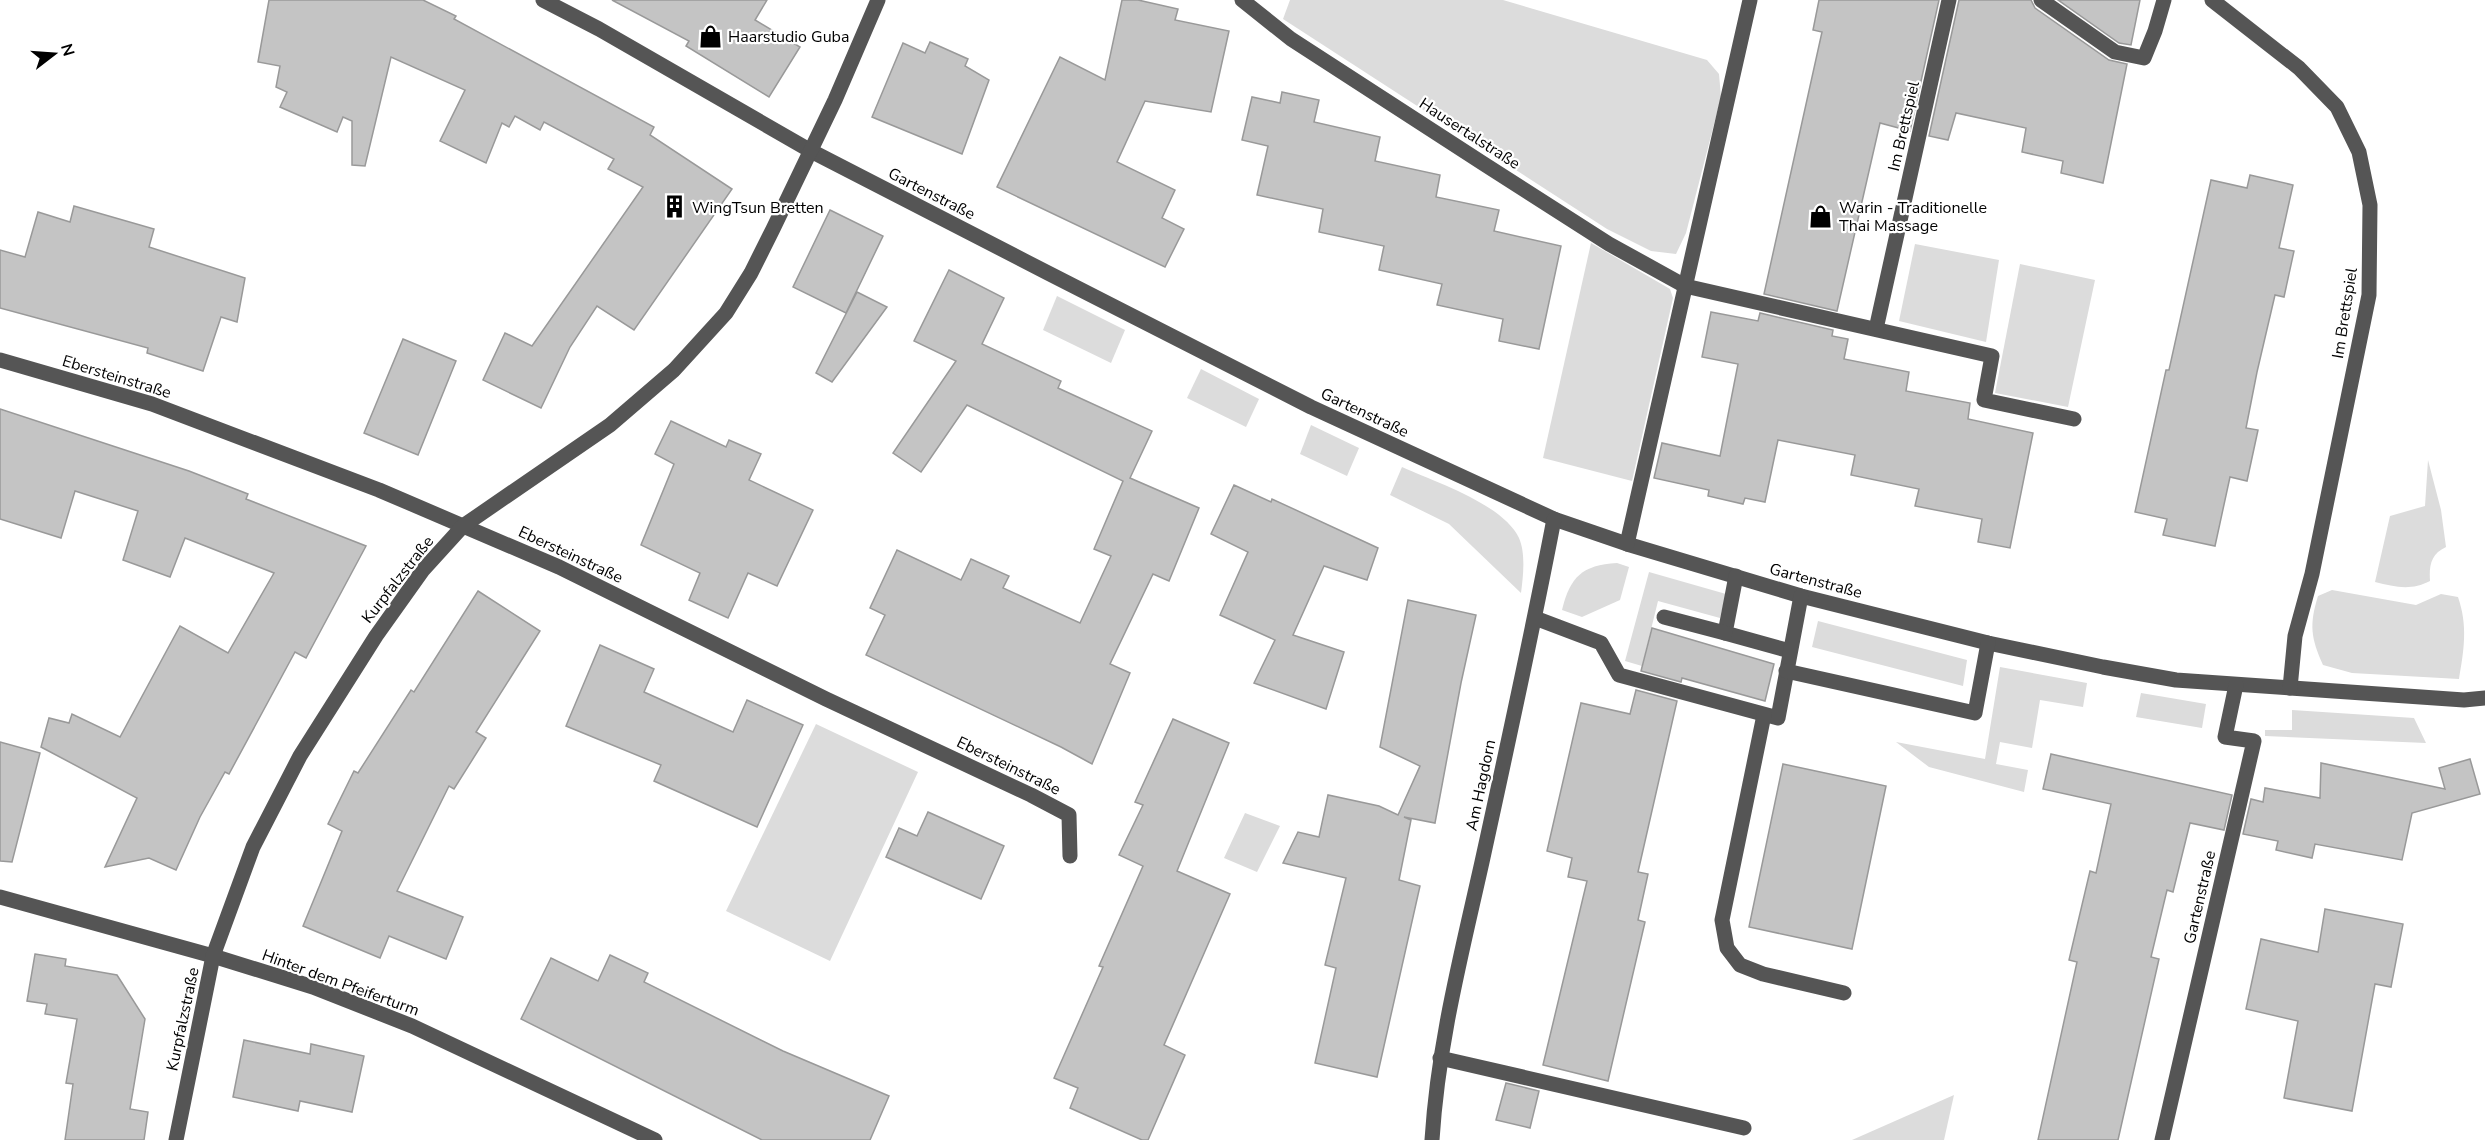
<svg xmlns="http://www.w3.org/2000/svg" width="2485" height="1140" viewBox="0 0 2485 1140" font-family="'Nunito Sans',sans-serif">
<style>
.green{fill:#dcdcdc}
.building{fill:#c4c4c4;stroke:#999;stroke-width:1.5}
.lines{fill:none;stroke-linecap:round;stroke-linejoin:round}
.minor{stroke:#555;stroke-width:15}
.labels{text-anchor:middle;stroke-width:4.5;stroke-linejoin:round;paint-order:stroke}
.poi-label{font-size:16px;fill:#000;stroke:#fff;text-anchor:start}
.street-label{font-size:16px;fill:#000;stroke:#fff}
</style>
<rect width="100%" height="100%" fill="#fff"/>
<!-- green -->
<g class="green">
<path d="M 1290,0 L 1503,0 L 1707,60 L 1719,74 L 1721,97 L 1686,233 L 1676,254 L 1651,251 L 1607,229 L 1283,19 Z"/>
<path d="M 1591,243 L 1670,289 L 1673,298 L 1632,481 L 1543,458 Z"/>
<path d="M 1915,244 L 1999,260 L 1986,342 L 1899,321 Z"/>
<path d="M 2020,264 L 2095,280 L 2068,407 L 1995,393 Z"/>
<path d="M 1057,296 L 1125,330 L 1111,363 L 1043,330 Z"/>
<path d="M 1201,369 L 1259,399 L 1246,427 L 1187,398 Z"/>
<path d="M 1311,425 L 1359,448 L 1347,476 L 1300,454 Z"/>
<path d="M 2428,460 L 2441,510 L 2446,547 C 2431,554 2429,565 2430,581 C 2411,591 2395,587 2375,582 L 2390,516 L 2425,506 Z"/>
<path d="M 1402,467 C 1435,482 1503,504 1519,538 C 1526,554 1523,577 1521,593 L 1449,524 L 1390,495 Z"/>
<path d="M 1617,563 L 1629,567 L 1620,600 L 1582,617 L 1562,610 C 1570,577 1582,565 1617,563 Z"/>
<path d="M 1649,572 L 1726,594 L 1720,618 L 1658,601 L 1642,666 L 1625,661 Z"/>
<path d="M 2332,590 L 2416,605 L 2441,594 L 2458,597 C 2468,626 2464,650 2459,679 L 2352,673 L 2323,665 C 2311,638 2309,625 2318,596 Z"/>
<path d="M 1818,621 L 1967,660 L 1963,686 L 1812,647 Z"/>
<path d="M 2000,667 L 2087,683 L 2083,707 L 2040,700 L 2032,748 L 2000,742 L 1996,764 L 2028,770 L 2024,792 L 1929,767 L 1896,742 L 1985,759 Z"/>
<path d="M 2141,693 L 2206,704 L 2202,728 L 2136,717 Z"/>
<path d="M 2292,710 L 2414,718 L 2426,743 L 2265,736 L 2265,730 L 2292,730 Z"/>
<path d="M 816,724 L 918,772 L 830,961 L 726,911 Z"/>
<path d="M 1245,813 L 1280,826 L 1257,872 L 1224,858 Z"/>
<path d="M 1954,1095 L 1944,1140 L 1852,1140 Z"/>
</g>
<!-- building -->
<g class="building">
<path d="M 269,0 L 423,0 L 456,16 L 454,19 L 654,127 L 650,135 L 732,189 L 634,330 L 597,306 L 570,347 L 541,408 L 483,380 L 505,333 L 532,346 L 643,187 L 608,169 L 614,159 L 544,122 L 540,130 L 515,116 L 509,127 L 502,123 L 486,163 L 440,141 L 465,90 L 391,57 L 365,166 L 352,165 L 352,121 L 343,117 L 337,132 L 280,107 L 287,92 L 276,87 L 280,66 L 258,62 Z"/>
<path d="M 612,0 L 767,0 L 755,20 L 800,47 L 769,97 L 686,46 L 689,41 Z"/>
<path d="M 1122,0 L 1138,0 L 1178,9 L 1175,20 L 1229,31 L 1211,112 L 1145,101 L 1117,162 L 1175,190 L 1162,218 L 1184,229 L 1165,267 L 997,187 L 1060,57 L 1105,80 Z"/>
<path d="M 1819,0 L 1939,0 L 1910,131 L 1880,123 L 1837,311 L 1764,294 L 1822,32 L 1813,30 Z"/>
<path d="M 1959,0 L 2031,0 L 2035,8 L 2109,60 L 2127,64 L 2103,183 L 2061,173 L 2063,161 L 2022,152 L 2026,128 L 1956,113 L 1948,140 L 1929,136 Z"/>
<path d="M 2058,0 L 2140,0 L 2131,45 L 2119,43 Z"/>
<path d="M 930,42 L 968,59 L 965,66 L 989,80 L 962,154 L 872,117 L 903,43 L 925,53 Z"/>
<path d="M 1282,92 L 1319,100 L 1314,122 L 1380,137 L 1375,161 L 1440,175 L 1436,197 L 1499,210 L 1494,231 L 1561,246 L 1539,349 L 1499,341 L 1503,319 L 1437,305 L 1442,284 L 1379,270 L 1384,246 L 1319,232 L 1323,209 L 1257,195 L 1268,146 L 1242,140 L 1252,97 L 1280,103 Z"/>
<path d="M 2250,175 L 2293,185 L 2279,248 L 2294,251 L 2284,297 L 2275,295 L 2257,372 L 2246,428 L 2258,430 L 2247,481 L 2230,477 L 2215,546 L 2163,535 L 2167,519 L 2135,512 L 2166,370 L 2169,370 L 2211,180 L 2247,188 Z"/>
<path d="M 74,206 L 154,229 L 149,247 L 245,278 L 237,322 L 221,317 L 203,371 L 147,353 L 148,348 L 0,308 L 0,250 L 25,257 L 38,212 L 70,222 Z"/>
<path d="M 830,210 L 883,236 L 846,313 L 793,287 Z"/>
<path d="M 949,270 L 1004,298 L 982,344 L 1061,381 L 1058,388 L 1152,431 L 1130,478 L 1199,508 L 1169,581 L 1153,574 L 1110,664 L 1130,673 L 1092,764 L 1061,747 L 866,655 L 885,615 L 870,608 L 897,550 L 961,580 L 971,559 L 1009,576 L 1003,588 L 1080,623 L 1111,556 L 1094,549 L 1123,481 L 967,405 L 921,472 L 893,453 L 956,361 L 914,341 Z"/>
<path d="M 857,292 L 887,307 L 832,382 L 816,373 Z"/>
<path d="M 1711,312 L 1758,321 L 1760,313 L 1833,330 L 1832,336 L 1848,339 L 1844,359 L 1909,372 L 1906,391 L 1970,403 L 1968,419 L 2033,433 L 2010,548 L 1978,542 L 1982,519 L 1915,506 L 1919,489 L 1851,475 L 1855,455 L 1778,440 L 1765,502 L 1745,498 L 1743,504 L 1708,496 L 1709,490 L 1654,478 L 1662,443 L 1720,456 L 1738,364 L 1702,357 Z"/>
<path d="M 403,339 L 456,361 L 418,455 L 364,433 Z"/>
<path d="M 0,409 L 189,471 L 248,494 L 246,499 L 366,546 L 306,658 L 295,652 L 229,774 L 225,772 L 200,817 L 176,870 L 149,858 L 105,867 L 137,798 L 41,747 L 49,718 L 69,723 L 72,714 L 120,737 L 180,626 L 228,653 L 274,573 L 185,538 L 170,577 L 123,560 L 138,511 L 75,491 L 61,538 L 0,519 Z"/>
<path d="M 671,421 L 726,447 L 729,440 L 761,454 L 749,480 L 813,510 L 777,586 L 748,573 L 728,618 L 689,600 L 700,573 L 641,545 L 674,464 L 655,454 Z"/>
<path d="M 1234,485 L 1271,502 L 1272,499 L 1378,548 L 1367,580 L 1324,566 L 1293,635 L 1344,652 L 1326,709 L 1254,683 L 1275,640 L 1220,615 L 1248,552 L 1211,534 Z"/>
<path d="M 478,591 L 540,631 L 476,732 L 486,738 L 454,789 L 449,786 L 397,891 L 463,917 L 446,959 L 389,936 L 380,958 L 303,926 L 342,831 L 328,824 L 354,771 L 358,773 L 411,690 L 414,692 Z"/>
<path d="M 1408,600 L 1476,615 L 1461,683 L 1435,823 L 1404,817 L 1411,820 L 1399,880 L 1420,886 L 1377,1077 L 1315,1063 L 1336,968 L 1325,965 L 1346,878 L 1283,863 L 1298,832 L 1319,837 L 1328,795 L 1379,806 L 1398,815 L 1420,766 L 1380,747 Z"/>
<path d="M 1652,628 L 1774,664 L 1765,701 L 1682,678 L 1681,682 L 1641,671 Z"/>
<path d="M 600,645 L 654,669 L 644,692 L 733,732 L 747,700 L 803,725 L 757,827 L 654,781 L 661,765 L 566,726 Z"/>
<path d="M 1636,690 L 1677,701 L 1638,872 L 1648,874 L 1638,920 L 1645,922 L 1608,1081 L 1543,1065 L 1587,881 L 1568,877 L 1572,858 L 1547,851 L 1581,703 L 1630,714 Z"/>
<path d="M 1173,719 L 1229,743 L 1177,871 L 1230,894 L 1164,1045 L 1185,1055 L 1148,1140 L 1142,1140 L 1070,1108 L 1078,1088 L 1054,1078 L 1103,967 L 1099,966 L 1143,866 L 1119,855 L 1143,805 L 1135,802 Z"/>
<path d="M 0,742 L 40,753 L 12,862 L 0,861 Z"/>
<path d="M 2051,754 L 2232,795 L 2224,830 L 2190,823 L 2173,892 L 2167,890 L 2151,957 L 2159,959 L 2118,1140 L 2038,1140 L 2077,962 L 2069,960 L 2090,871 L 2096,873 L 2111,804 L 2043,789 Z"/>
<path d="M 2470,759 L 2480,794 L 2412,813 L 2402,860 L 2315,844 L 2312,858 L 2276,850 L 2278,841 L 2243,834 L 2251,799 L 2263,802 L 2265,788 L 2320,798 L 2321,763 L 2445,789 L 2439,768 Z"/>
<path d="M 1783,764 L 1886,786 L 1852,949 L 1749,927 Z"/>
<path d="M 928,812 L 1004,846 L 981,899 L 886,857 L 899,828 L 917,836 Z"/>
<path d="M 2325,909 L 2403,924 L 2391,987 L 2375,984 L 2352,1111 L 2284,1098 L 2298,1021 L 2246,1009 L 2261,939 L 2318,952 Z"/>
<path d="M 35,954 L 66,959 L 65,966 L 117,975 L 145,1019 L 130,1109 L 148,1112 L 144,1140 L 65,1140 L 73,1084 L 66,1083 L 77,1019 L 45,1014 L 47,1004 L 27,1001 Z"/>
<path d="M 610,955 L 648,973 L 644,982 L 783,1051 L 889,1096 L 870,1140 L 762,1140 L 521,1019 L 551,958 L 598,981 Z"/>
<path d="M 244,1040 L 310,1054 L 311,1044 L 364,1056 L 352,1112 L 300,1101 L 298,1111 L 233,1097 Z"/>
<path d="M 1506,1083 L 1539,1091 L 1530,1128 L 1496,1120 Z"/>
</g>
<g class="lines">
<!-- minor -->
<g class="minor">
<path d="M 543,0 L 599,29 L 811,151 L 1048,273 L 1311,407 L 1554,519 L 1627,544 L 1801,596 L 1988,643 L 2103,667 L 2176,680 L 2464,700 L 2485,698"/>
<path d="M 1242,0 L 1291,39 L 1484,164 L 1609,244 L 1685,286 L 1992,356 L 1984,400 L 2074,419"/>
<path d="M 2041,0 L 2115,52 L 2144,58 L 2155,31 L 2164,0"/>
<path d="M 2212,0 L 2299,68 L 2337,107 L 2359,152 L 2370,205 L 2369,295 L 2312,574 L 2295,636 L 2290,688"/>
<path d="M 1876,329 L 1949,0"/>
<path d="M 0,360 L 152,404 L 379,490 L 559,567 L 826,699 L 1031,795 L 1069,815 L 1070,856"/>
<path d="M 1627,544 L 1750,0"/>
<path d="M 1736,576 L 1725,633 L 1790,651"/>
<path d="M 1664,617 L 1725,633"/>
<path d="M 1535,618 L 1601,643 L 1619,675 L 1778,718 L 1801,596"/>
<path d="M 1786,671 L 1975,713 L 1988,643"/>
<path d="M 1764,715 L 1722,920 L 1727,948 L 1740,965 L 1763,974 L 1844,993"/>
<path d="M 0,897 L 213,956 L 313,987 L 412,1026 L 655,1140"/>
<path d="M 1440,1058 L 1744,1128"/>
<path d="M 176,1140 L 213,956 L 253,847 L 300,756 L 376,636 L 423,570 L 463,526 L 610,425 L 674,370 L 726,313 L 751,273 L 773,229 L 835,100 L 878,0"/>
<path d="M 1432,1140 C 1438,1044 1461,956 1482,862 C 1507,748 1532,634 1554,519"/>
<path d="M 2162,1140 L 2254,741 L 2225,737 L 2236,685"/>
</g>
</g>
<!-- icons -->
<defs>
<symbol id="shop-bare" viewBox="-9 -9 18 18"><path d="M-5-2.5h2.3a2.7 3.5 0 0 1 5.4 0H5L5.5 6h-11ZM-1.5-2.5h3a1.5 2.3 0 0 0-3 0Z" fill="#000" stroke="#fff" stroke-width="2.5" paint-order="stroke"/></symbol>
<symbol id="building-bare" viewBox="-9 -9 18 18"><path d="M-4-6H4V6H1V3H-1V6H-4ZM-2.5-4.3h1.7v1.8h-1.7ZM.8-4.3h1.7v1.8H.8ZM-2.5-1h1.7V.8h-1.7ZM.8-1h1.7V.8H.8Z" fill="#000" stroke="#fff" stroke-width="2.5" paint-order="stroke"/></symbol>
</defs>
<g fill-rule="evenodd">
<use href="#shop-bare" x="694" y="20" width="33" height="33"/>
<use href="#building-bare" x="658" y="190" width="33" height="33"/>
<use href="#shop-bare" x="1804" y="200" width="33" height="33"/>
</g>
<g class="labels">
<!-- poi labels -->
<g class="poi-label">
<text x="728" y="42">Haarstudio Guba</text>
<text x="692" y="213">WingTsun Bretten</text>
<text x="1839" y="213">Warin - Traditionelle<tspan x="1839" dy="18">Thai Massage</tspan></text>
</g>
<!-- street labels -->
<g class="street-label">
<text transform="translate(1903 126) rotate(-77)" y="6">Im Brettspiel</text>
<text transform="translate(1470 133) rotate(33)" y="6">Hausertalstraße</text>
<text transform="translate(932 193) rotate(27)" y="6">Gartenstraße</text>
<text transform="translate(2344 313) rotate(-81)" y="6">Im Brettspiel</text>
<text transform="translate(117 376) rotate(17)" y="6">Ebersteinstraße</text>
<text transform="translate(1365 412) rotate(25)" y="6">Gartenstraße</text>
<text transform="translate(571 554) rotate(25)" y="6">Ebersteinstraße</text>
<text transform="translate(397 579) rotate(-52)" y="6">Kurpfalzstraße</text>
<text transform="translate(1816 580) rotate(15)" y="6">Gartenstraße</text>
<text transform="translate(1009 765) rotate(26)" y="6">Ebersteinstraße</text>
<text transform="translate(1480 785) rotate(-78)" y="6">Am Hagdorn</text>
<text transform="translate(2199 897) rotate(-77)" y="6">Gartenstraße</text>
<text transform="translate(341 982) rotate(20)" y="6">Hinter dem Pfeiferturm</text>
<text transform="translate(182 1019) rotate(-78)" y="6">Kurpfalzstraße</text>
</g>
</g>
<!-- north arrow -->
<g transform="translate(54 54) rotate(73)" stroke="#ffffff" stroke-width="4.5" paint-order="stroke">
<path d="M0-4.5L10 22L0 15L-10 22Z" fill="#000000"/>
<text y="-9" font-size="16" font-weight="bold" text-anchor="middle" fill="#000000">N</text>
</g>
</svg>
